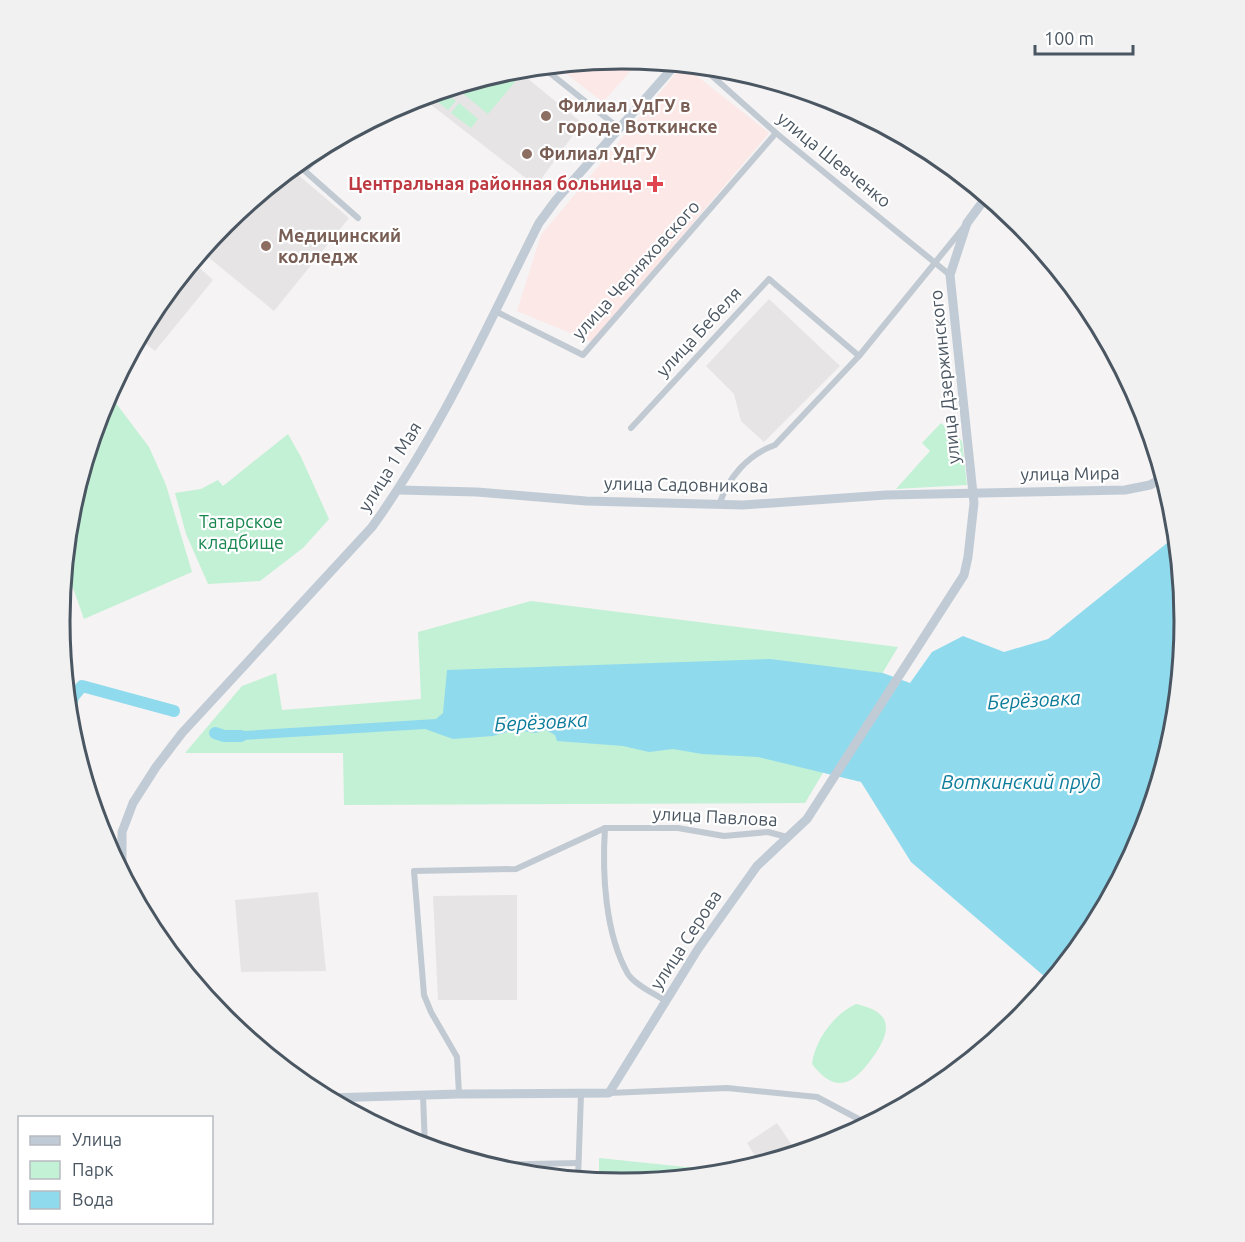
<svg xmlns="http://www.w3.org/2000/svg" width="1245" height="1242" viewBox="0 0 1245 1242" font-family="Ubuntu,sans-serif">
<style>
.education{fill:#e6e4e5}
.medical{fill:#fce8e6}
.green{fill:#c3f1d5}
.water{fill:#90daee}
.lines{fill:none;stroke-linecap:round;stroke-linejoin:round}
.river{stroke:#90daee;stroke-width:12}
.minor{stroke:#c1cad2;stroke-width:6}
.secondary{stroke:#c1cbd6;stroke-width:9}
.education-dot{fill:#8d6e63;stroke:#fff;stroke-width:2}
.health-dot{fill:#e0444e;stroke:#fff;stroke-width:2}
.labels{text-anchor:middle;stroke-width:4.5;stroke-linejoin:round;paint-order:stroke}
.education-label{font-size:18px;font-weight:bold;fill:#785e54;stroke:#fff;text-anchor:start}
.street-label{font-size:18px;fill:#4a5661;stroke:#fff}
.health-label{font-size:18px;font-weight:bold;fill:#be3a42;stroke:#fff;text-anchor:end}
.park-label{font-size:18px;fill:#17864f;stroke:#fff}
.water-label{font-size:20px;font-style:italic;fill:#0c7c9b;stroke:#fff}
.rim{fill:none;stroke:#4a5661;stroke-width:3}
</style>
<rect width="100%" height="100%" fill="#f5f3f3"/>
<!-- education -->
<g class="education">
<path d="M 516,69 L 582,123 L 536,186 L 421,97 Z"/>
<path d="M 291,169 L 349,218 L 274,311 L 202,252 L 225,223 Z"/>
<path d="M 193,262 L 213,280 L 155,351 L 139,338 L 155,308 Z"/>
<path d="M 769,299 L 840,366 L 764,442 L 741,421 L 734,394 L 706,366 Z"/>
<path d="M 318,892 L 326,971 L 241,972 L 235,900 Z"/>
<path d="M 517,895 L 517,1000 L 438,1000 L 433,896 Z"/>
<path d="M 777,1123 L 797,1153 L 760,1164 L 747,1143 Z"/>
</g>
<!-- medical -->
<g class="medical">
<path d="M 623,59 L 640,60 L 603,102 L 555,65 Z"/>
<path d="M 683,65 L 769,133 L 592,342 L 517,311 L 541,235 Z"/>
</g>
<!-- green -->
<g class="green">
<path d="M 510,70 L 519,77 L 488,114 L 455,87 Z"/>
<path d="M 443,90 L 456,101 L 448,110 L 429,95 Z"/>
<path d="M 459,103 L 478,119 L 471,128 L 451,113 Z"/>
<path d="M 109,394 L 149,447 L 166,485 L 192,572 L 84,619 L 65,565 L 71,511 L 103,405 Z"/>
<path d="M 941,423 L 962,441 L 967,485 L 896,489 L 930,451 L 922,443 Z"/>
<path d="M 288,434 L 301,457 L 329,519 L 303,548 L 260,581 L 208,584 L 186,534 L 175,493 L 201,489 L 218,480 L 223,486 Z"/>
<path d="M 62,600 L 71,617 L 63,649 L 60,621 Z"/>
<path d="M 531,601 L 898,647 L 805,803 L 344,805 L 343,753 L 185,753 L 242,686 L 276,673 L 282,710 L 421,699 L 418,632 Z"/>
<path d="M 856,1004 C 893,1012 892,1030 873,1057 C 853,1085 836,1095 812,1064 C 815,1040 834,1014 856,1004 Z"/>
<path d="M 599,1158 L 734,1172 L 622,1183 L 599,1181 Z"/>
</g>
<!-- water -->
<g class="water">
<path d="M 1177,535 L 1185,621 L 1174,731 L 1142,837 L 1090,934 L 1051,982 L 911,862 L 861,782 L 758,757 L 702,754 L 673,749 L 649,752 L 623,746 L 557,741 L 555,735 L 546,730 L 536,733 L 515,730 L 493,736 L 453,739 L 425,729 L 225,741 L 227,732 L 436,719 L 443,713 L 447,670 L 770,659 L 883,673 L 910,683 L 932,652 L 963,636 L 1004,652 L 1048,639 Z"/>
<path d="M 82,686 L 71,729 L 67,693 Z"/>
</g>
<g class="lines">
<!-- river -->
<g class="river">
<path d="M 73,697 L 82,686 L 174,711"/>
<path d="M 215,733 L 224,736 L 241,736"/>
</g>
<!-- minor -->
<g class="minor">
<path d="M 541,66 L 620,129"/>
<path d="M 701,66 L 776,133 L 950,275"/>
<path d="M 297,164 L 358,218"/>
<path d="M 305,170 L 332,142"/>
<path d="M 495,311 L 583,355 L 776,133"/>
<path d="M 631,428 L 769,279 L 859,356"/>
<path d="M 719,505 C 728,478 747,455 775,445 L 859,356 L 964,227"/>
<path d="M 605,828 C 602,873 605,934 628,974 C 635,985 655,994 666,1001"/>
<path d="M 609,1093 L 727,1088 L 817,1097 L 868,1124"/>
<path d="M 459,1094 L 457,1057 L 431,1012 L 424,995 L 414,871 L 516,869 L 605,828 L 678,828 L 724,836 L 768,832 L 787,837"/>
<path d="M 423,1096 L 425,1146"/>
<path d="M 488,1165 L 578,1163"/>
<path d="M 578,1179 L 581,1094"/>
</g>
<!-- secondary -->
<g class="secondary">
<path d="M 399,490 L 477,492 L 586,501 L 743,505 L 886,495 L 1125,490 L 1150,485 L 1164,477"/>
<path d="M 122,872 L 122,832 L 133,803 L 156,767 L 182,733 L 372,527 C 440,433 487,326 539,223 L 556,200 L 676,64"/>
<path d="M 328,1098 L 459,1094 L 609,1093 L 698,949 L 757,866 L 807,819 L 964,575 L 968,557 L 974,503 L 950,275 L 967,223 L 987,196"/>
</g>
</g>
<!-- markers -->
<g class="education-dot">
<circle cx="546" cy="116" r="6"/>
<circle cx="527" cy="154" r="6"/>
<circle cx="266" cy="246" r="6"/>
</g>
<path class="health-dot" d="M652 175h6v6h6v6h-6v6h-6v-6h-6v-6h6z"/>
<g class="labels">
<!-- education labels -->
<g class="education-label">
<text x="558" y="112">Филиал УдГУ в<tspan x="558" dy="21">городе Воткинске</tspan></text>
<text x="539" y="160">Филиал УдГУ</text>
<text x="278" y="242">Медицинский<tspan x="278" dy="21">колледж</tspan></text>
</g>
<!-- street labels -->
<g class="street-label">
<text transform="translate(834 160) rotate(39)" y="6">улица Шевченко</text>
<text transform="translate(636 270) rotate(-48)" y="6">улица Черняховского</text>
<text transform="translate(699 332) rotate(-47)" y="6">улица Бебеля</text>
<text transform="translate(945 377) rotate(-96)" y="6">улица Дзержинского</text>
<text transform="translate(390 467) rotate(-58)" y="6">улица 1 Мая</text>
<text transform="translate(1070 474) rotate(-1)" y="6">улица Мира</text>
<text transform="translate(686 485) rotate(1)" y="6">улица Садовникова</text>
<text transform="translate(715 817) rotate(3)" y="6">улица Павлова</text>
<text transform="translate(686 940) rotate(-57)" y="6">улица Серова</text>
</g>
<!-- health labels -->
<g class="health-label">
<text x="642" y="190">Центральная районная больница</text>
</g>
<!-- park labels -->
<g class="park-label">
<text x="241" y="528">Татарское<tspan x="241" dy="21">кладбище</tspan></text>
</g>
<!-- water labels -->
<g class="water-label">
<text transform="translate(1034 700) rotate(-3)" y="7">Берёзовка</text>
<text transform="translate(541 722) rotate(-3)" y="7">Берёзовка</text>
<text x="1021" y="789">Воткинский пруд</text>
</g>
</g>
<!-- crop -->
<path d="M0 0H1245V1242H0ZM70 621a552 552 0 1 1 1104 0a552 552 0 1 1-1104 0Z" fill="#f1f1f2" fill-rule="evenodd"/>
<path class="rim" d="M70 621a552 552 0 1 1 1104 0a552 552 0 1 1-1104 0Z"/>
<!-- legend -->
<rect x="18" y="1116" width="195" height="108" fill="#ffffff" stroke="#b7bbc0" stroke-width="1.5"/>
<rect x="30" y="1136" width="30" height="9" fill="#c1cbd6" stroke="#b7bbc0" stroke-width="1.5"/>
<text x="72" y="1146" font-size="18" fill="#4a5661">Улица</text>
<rect x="30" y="1161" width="30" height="18" fill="#c3f1d5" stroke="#b7bbc0" stroke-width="1.5"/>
<text x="72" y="1176" font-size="18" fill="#4a5661">Парк</text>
<rect x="30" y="1191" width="30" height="18" fill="#90daee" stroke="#b7bbc0" stroke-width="1.5"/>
<text x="72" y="1206" font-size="18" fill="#4a5661">Вода</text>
<!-- scale -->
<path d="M1035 45v9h98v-9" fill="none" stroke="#4a5661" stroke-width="3"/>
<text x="1044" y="45" font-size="18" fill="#4a5661" stroke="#ffffff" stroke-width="4.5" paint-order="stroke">100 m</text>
</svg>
